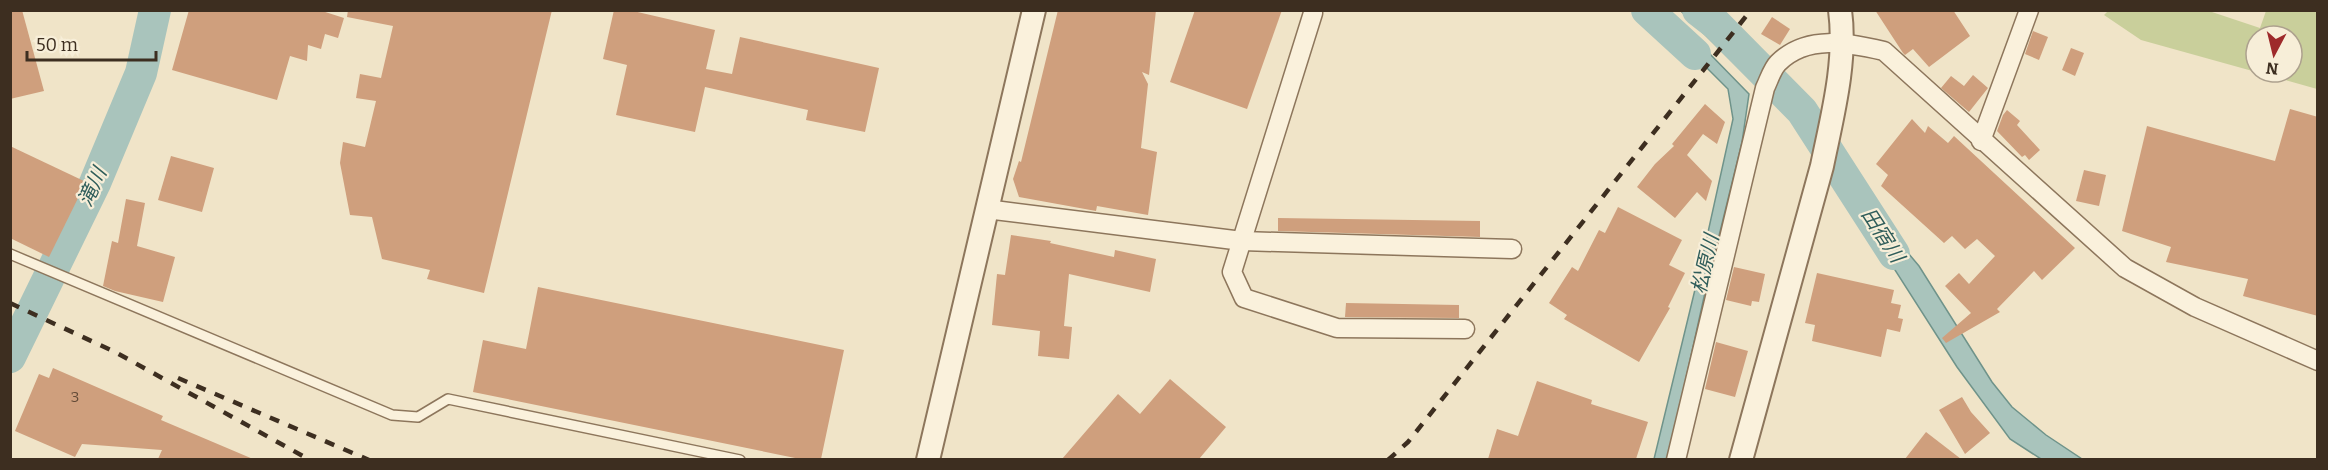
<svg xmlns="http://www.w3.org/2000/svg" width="2328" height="470" viewBox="0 0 2328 470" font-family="Bitter,'Noto Sans JP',serif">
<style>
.green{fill:#c9cf9b}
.water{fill:#a9c4bc;stroke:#6f938a;stroke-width:1.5}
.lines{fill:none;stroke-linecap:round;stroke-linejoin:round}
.river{stroke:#a9c4bc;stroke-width:32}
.building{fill:#cf9f7d}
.service-casing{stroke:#8d765c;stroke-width:12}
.minor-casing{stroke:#8d765c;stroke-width:21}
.tertiary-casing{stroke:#8d765c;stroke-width:26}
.service{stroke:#faf1dc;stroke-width:9}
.minor{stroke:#faf1dc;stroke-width:18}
.tertiary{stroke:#faf1dc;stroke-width:22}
.rail{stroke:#3d2e20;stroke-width:4.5;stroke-dasharray:10 10;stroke-linecap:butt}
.labels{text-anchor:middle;stroke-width:4.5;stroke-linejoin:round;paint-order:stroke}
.number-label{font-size:15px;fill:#624a37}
.water-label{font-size:20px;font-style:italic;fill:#2f5d5a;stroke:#f7eed8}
</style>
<rect width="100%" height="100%" fill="#f0e4c8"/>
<!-- green -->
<path class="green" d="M 2108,11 L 2209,11 L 2260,28 L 2266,11 L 2317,11 L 2317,89 L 2257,72 L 2292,72 L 2292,36 L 2256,36 L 2256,72 L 2141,40 L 2104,15 Z"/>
<!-- water -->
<g class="water">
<path d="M 1650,11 L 1668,11 L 1749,94 L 1742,142 L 1704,297 L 1668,460 L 1654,459 L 1699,273 L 1733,119 L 1728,89 Z"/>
<path d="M 1681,11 L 1706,11 L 1747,50 L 1756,85 Z"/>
<path d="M 1877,216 L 1919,266 L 1992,382 L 2012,407 L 2046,435 L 2082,459 L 2041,459 L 2010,439 L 1957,367 L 1865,223 Z"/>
</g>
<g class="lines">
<!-- river -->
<g class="river">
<path d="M 1647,10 L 1695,54"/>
<path d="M 1698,10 L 1716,24 L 1802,111 L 1894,254"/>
<path d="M 10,357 L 95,183 L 141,73 L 155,10"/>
</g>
</g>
<!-- building -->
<g class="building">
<path d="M 10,10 L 22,10 L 44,91 L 10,99 Z"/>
<path d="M 189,10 L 319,10 L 344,18 L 338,38 L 325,34 L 321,49 L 308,45 L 307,61 L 290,56 L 277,100 L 172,70 Z"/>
<path d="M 348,10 L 552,10 L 484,293 L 427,279 L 430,270 L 382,259 L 372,217 L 350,215 L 340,163 L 343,142 L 365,147 L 376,101 L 356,98 L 360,74 L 381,78 L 393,26 L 347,17 Z"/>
<path d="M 614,10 L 629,10 L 715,30 L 706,69 L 732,74 L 740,37 L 879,68 L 865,132 L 806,120 L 808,110 L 705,87 L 695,132 L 616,115 L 627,65 L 603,59 Z"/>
<path d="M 1058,10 L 1156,10 L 1149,75 L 1142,72 L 1148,84 L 1141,148 L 1157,152 L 1148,215 L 1097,206 L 1096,211 L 1019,197 L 1013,179 L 1019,161 L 1021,162 Z"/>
<path d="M 1195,10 L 1282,10 L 1247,109 L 1170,82 Z"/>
<path d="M 1875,10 L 1953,10 L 1970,36 L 1929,67 L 1913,49 L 1905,55 L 1903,53 Z"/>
<path d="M 1772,17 L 1790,29 L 1780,45 L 1761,34 Z"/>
<path d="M 2033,31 L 2048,37 L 2039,60 L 2025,54 Z"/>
<path d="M 2071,48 L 2084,53 L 2075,76 L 2062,70 Z"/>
<path d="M 1973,75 L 1988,88 L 1969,112 L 1941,88 L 1951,76 L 1964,86 Z"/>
<path d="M 1705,104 L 1725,122 L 1717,144 L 1703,134 L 1687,155 L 1712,181 L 1706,201 L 1697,192 L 1675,218 L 1637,187 L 1655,164 L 1674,146 L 1672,144 Z"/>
<path d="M 2290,109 L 2318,117 L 2318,316 L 2243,296 L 2248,279 L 2166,262 L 2171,247 L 2122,231 L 2147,126 L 2275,161 Z"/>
<path d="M 2007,110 L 2020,121 L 2017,125 L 2040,150 L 2029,160 L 2025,155 L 2022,157 L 1997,131 L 2003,115 Z"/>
<path d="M 1912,119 L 1925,133 L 1928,126 L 1948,143 L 1954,136 L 2075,248 L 2042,280 L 2034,271 L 1997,309 L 2000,312 L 1946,343 L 1942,338 L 1971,313 L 1945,286 L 1959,273 L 1969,284 L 1995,256 L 1977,239 L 1965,249 L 1952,236 L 1944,243 L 1881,186 L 1888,175 L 1876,164 Z"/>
<path d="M 10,146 L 86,182 L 49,257 L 10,238 Z"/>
<path d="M 171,156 L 214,168 L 202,212 L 158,200 Z"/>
<path d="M 2084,170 L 2106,175 L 2099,206 L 2076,201 Z"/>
<path d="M 126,199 L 145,203 L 137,246 L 175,257 L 163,302 L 115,291 L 103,286 L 112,241 L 118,243 Z"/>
<path d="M 1618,207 L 1682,240 L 1669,265 L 1685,273 L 1668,307 L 1670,308 L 1639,362 L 1564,319 L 1567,315 L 1549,303 L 1572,267 L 1578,271 L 1599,230 L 1605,233 Z"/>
<path d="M 1278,218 L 1480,221 L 1480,237 L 1278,231 Z"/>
<path d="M 1011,235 L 1051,241 L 1050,243 L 1114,257 L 1115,250 L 1156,259 L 1150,292 L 1069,274 L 1064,326 L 1072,327 L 1069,359 L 1038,356 L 1040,331 L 992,325 L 997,274 L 1005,275 Z"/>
<path d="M 1734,267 L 1765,274 L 1759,302 L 1752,301 L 1751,306 L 1726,300 Z"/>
<path d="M 1817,273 L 1894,290 L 1891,303 L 1901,305 L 1898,318 L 1903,319 L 1900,332 L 1887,329 L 1881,357 L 1812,341 L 1815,325 L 1805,323 Z"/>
<path d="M 538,287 L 844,350 L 821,459 L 800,459 L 473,392 L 483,340 L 526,349 Z"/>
<path d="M 1346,303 L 1459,305 L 1459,318 L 1345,317 Z"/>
<path d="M 1716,342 L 1748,351 L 1735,397 L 1705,389 Z"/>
<path d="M 53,368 L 163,416 L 161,420 L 253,459 L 158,459 L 162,450 L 82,444 L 75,457 L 15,431 L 39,374 L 49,378 Z"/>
<path d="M 1170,379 L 1226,427 L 1199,459 L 1062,459 L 1118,394 L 1140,414 Z"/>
<path d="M 1537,381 L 1592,400 L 1591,404 L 1648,422 L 1636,459 L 1488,459 L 1497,429 L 1518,436 Z"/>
<path d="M 1962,397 L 1971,412 L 1990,433 L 1965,454 L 1939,410 Z"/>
<path d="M 1926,432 L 1961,459 L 1905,459 Z"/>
</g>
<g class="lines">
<defs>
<path id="service" d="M 10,254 L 392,415 L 418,417 L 448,399 L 740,460"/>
<g id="minor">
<path d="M 1313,13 L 1232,272 L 1244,298 L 1337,328 L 1465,329"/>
<path d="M 1981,141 L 2029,10"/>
<path d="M 986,209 L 1242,241 L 1512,249"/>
<path d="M 1676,460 L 1765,88 C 1769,80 1772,69 1778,63 C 1807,34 1848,43 1884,51 L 2125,268 L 2195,307 L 2318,361"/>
</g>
<g id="tertiary">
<path d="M 928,460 L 1034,10"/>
<path d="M 1741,460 L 1822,166 C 1832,117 1847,62 1840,10"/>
</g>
</defs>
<!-- service casing -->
<use href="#service" class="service-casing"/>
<!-- minor casing -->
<use href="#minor" class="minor-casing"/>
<!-- tertiary casing -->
<use href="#tertiary" class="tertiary-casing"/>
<!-- service -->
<use href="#service" class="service"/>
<!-- minor -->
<use href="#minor" class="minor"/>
<!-- tertiary -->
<use href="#tertiary" class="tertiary"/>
<!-- rail -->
<g class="rail">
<path d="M 10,303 L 117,353 L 310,460"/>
<path d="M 178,378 L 369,460"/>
<path d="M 1388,460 L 1408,442 L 1751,10"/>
</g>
</g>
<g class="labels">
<!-- number labels -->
<g class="number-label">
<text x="75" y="402">3</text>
</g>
<!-- water labels -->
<g class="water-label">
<text transform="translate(92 187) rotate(-65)" y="7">滝川</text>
<text transform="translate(1883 235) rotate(57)" y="7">田宿川</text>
<text transform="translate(1705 264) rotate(-77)" y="7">松原川</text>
</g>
</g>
<!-- border -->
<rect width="2328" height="470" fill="none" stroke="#3d2e20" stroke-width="24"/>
<!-- north arrow -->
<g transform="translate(2274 54) rotate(187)"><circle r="28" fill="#f7eed8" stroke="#ada18e" stroke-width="1.5"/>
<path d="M0-4.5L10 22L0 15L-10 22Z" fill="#9e2a2b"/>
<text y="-9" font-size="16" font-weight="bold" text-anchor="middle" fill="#3d2e20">N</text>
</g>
<!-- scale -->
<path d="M27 51v9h129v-9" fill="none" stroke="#3d2e20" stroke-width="3"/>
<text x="36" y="51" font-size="18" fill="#3d2e20" stroke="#f7eed8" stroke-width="4.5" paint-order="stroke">50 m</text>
</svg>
